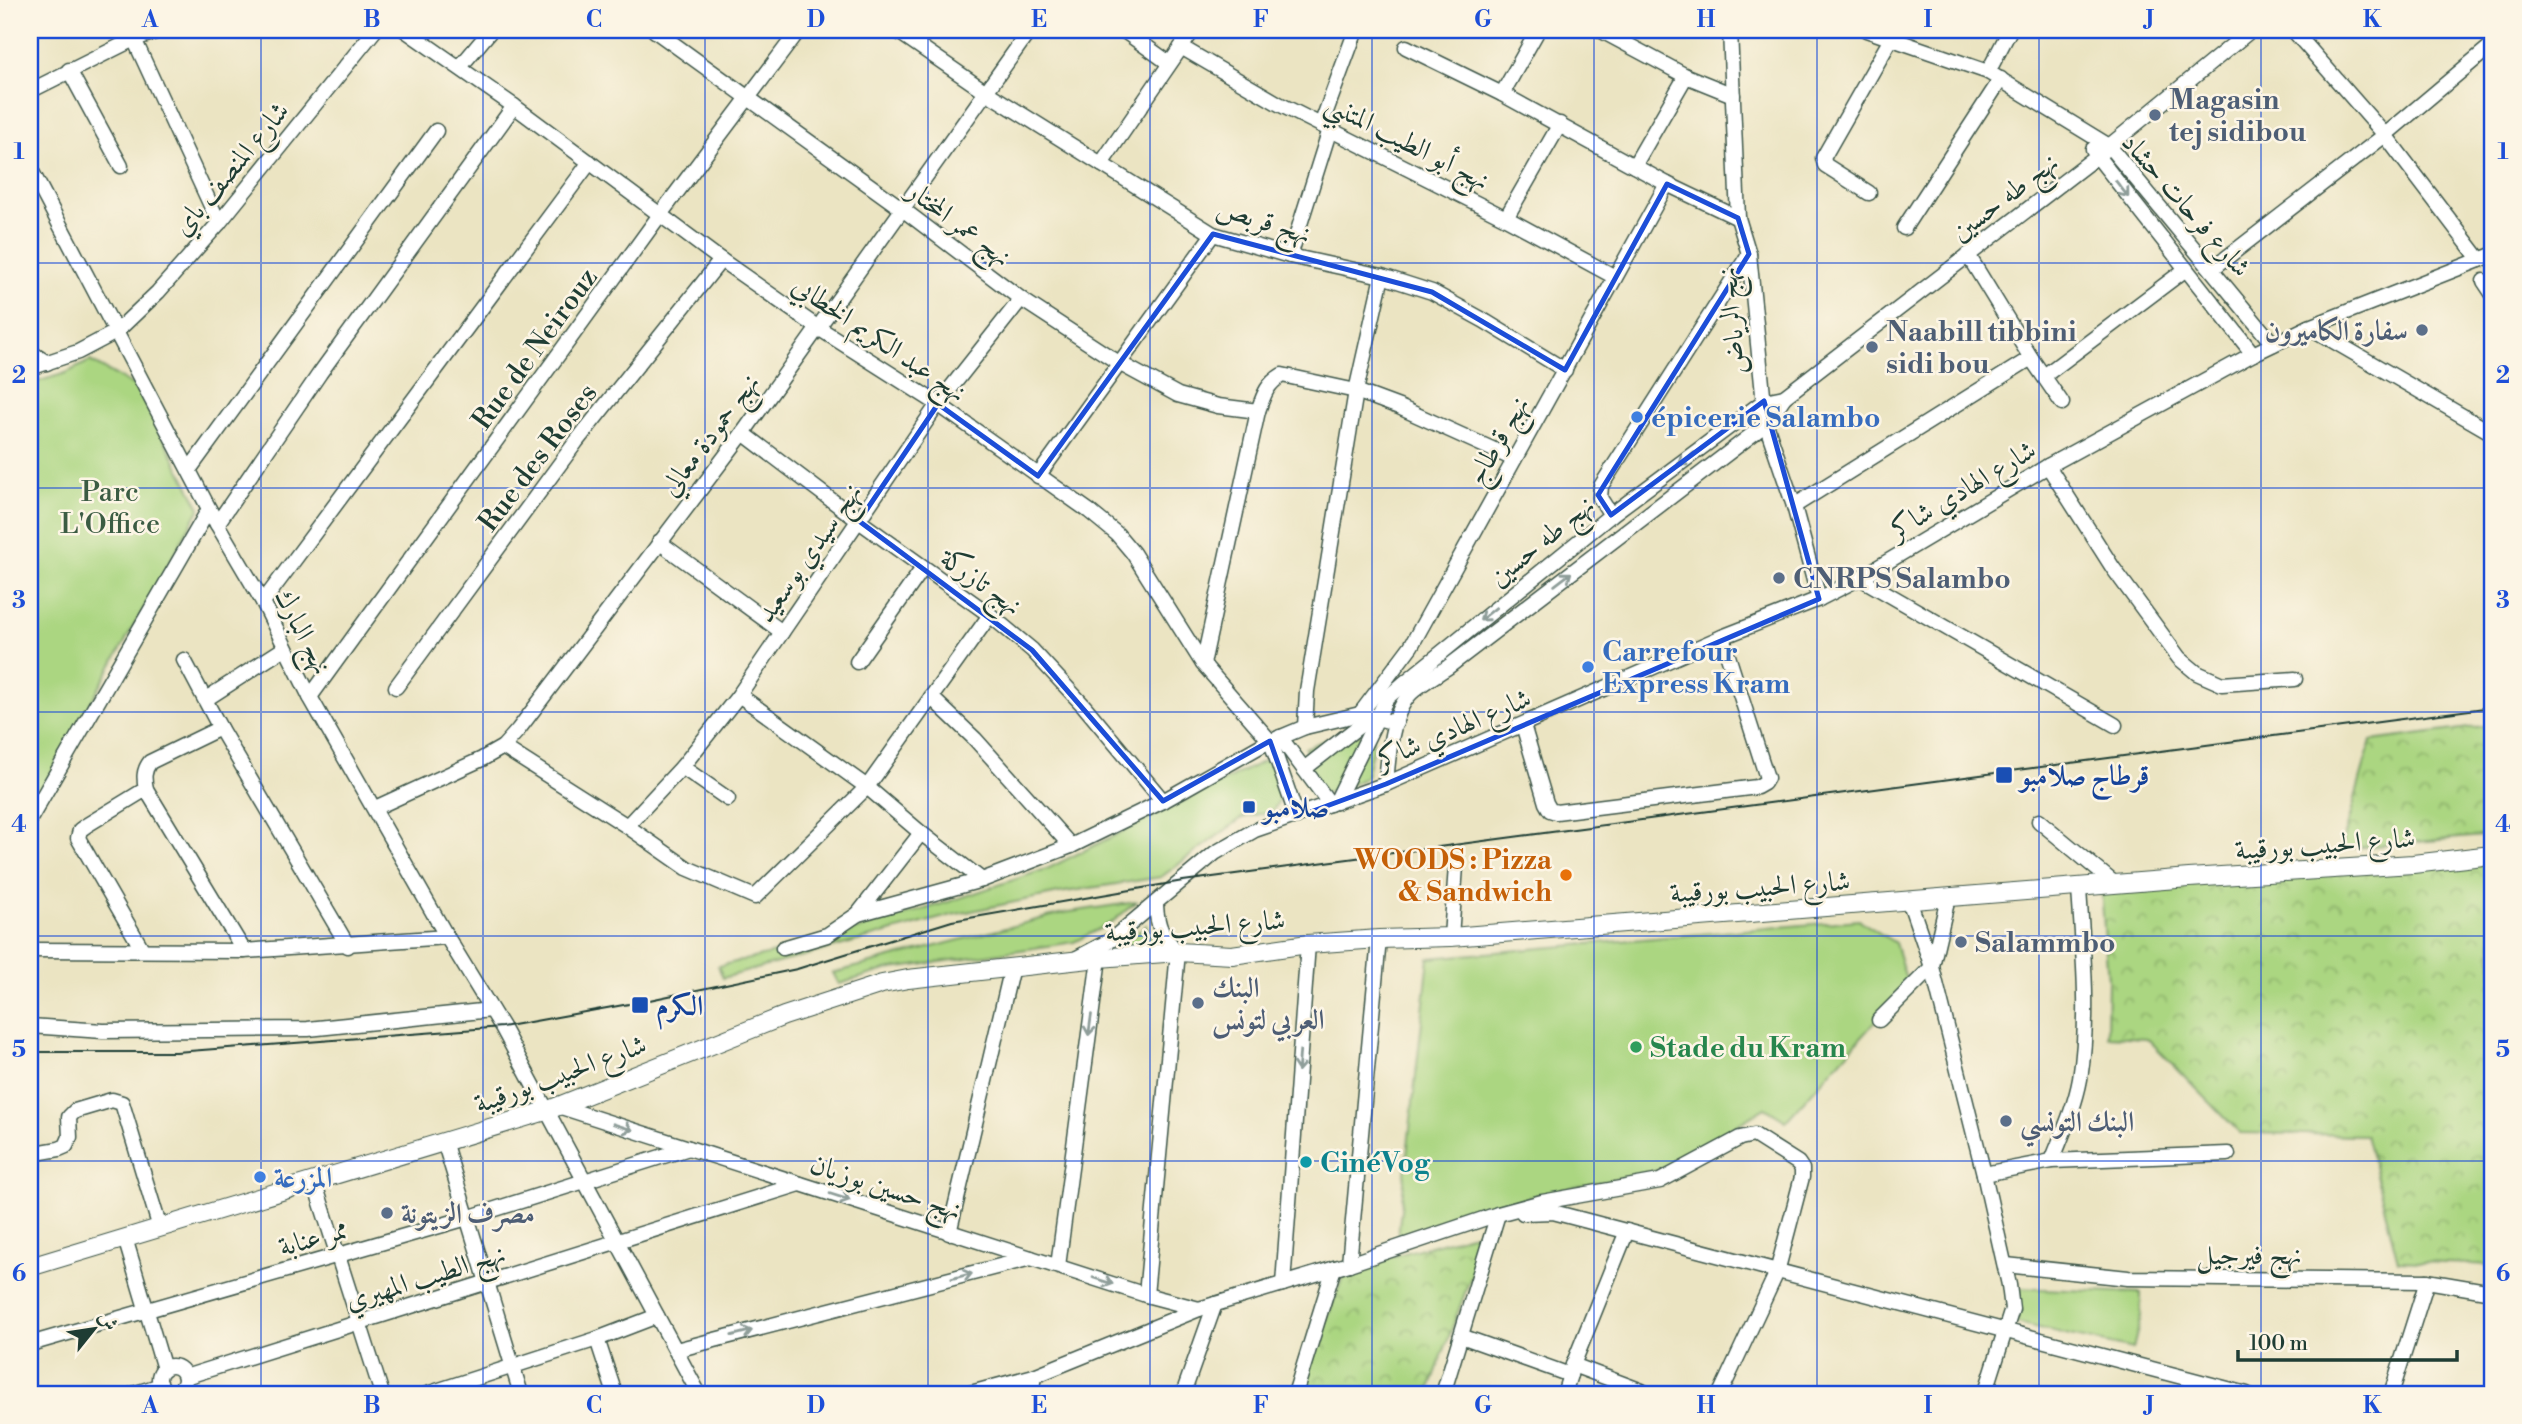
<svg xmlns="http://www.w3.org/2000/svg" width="2522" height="1424" viewBox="0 0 2522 1424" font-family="'Libre Bodoni',Amiri,serif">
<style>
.green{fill:#abd681;stroke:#658a5a;stroke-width:2}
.park{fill:url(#park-crowns);stroke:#658a5a;stroke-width:2}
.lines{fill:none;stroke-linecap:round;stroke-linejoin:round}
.minor-casing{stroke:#3e5649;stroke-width:17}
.major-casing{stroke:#3e5649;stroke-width:20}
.minor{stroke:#fff;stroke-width:14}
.major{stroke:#fff;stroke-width:18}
.tram{stroke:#1f3d34;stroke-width:2}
.oneway{stroke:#8f9e9a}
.marked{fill:none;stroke:#1d4ed8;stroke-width:5;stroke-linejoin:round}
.grid{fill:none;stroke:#1d4ed8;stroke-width:2;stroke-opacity:0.55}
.service-dot{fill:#5c6f8a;stroke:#fcf5e5;stroke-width:2.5}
.shop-dot{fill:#3f7fe0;stroke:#fcf5e5;stroke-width:2.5}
.transit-dot{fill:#1a4fb4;stroke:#fcf5e5;stroke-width:2.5}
.food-dot{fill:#e8710a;stroke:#fcf5e5;stroke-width:2.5}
.leisure-dot{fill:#2e9e5b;stroke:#fcf5e5;stroke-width:2.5}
.culture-dot{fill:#0f9aa8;stroke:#fcf5e5;stroke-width:2.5}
.labels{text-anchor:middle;stroke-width:5;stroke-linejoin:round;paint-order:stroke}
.service-label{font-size:28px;font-weight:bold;fill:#4e5e75;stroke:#fcf5e5;text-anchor:start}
.street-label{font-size:28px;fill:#1f3d34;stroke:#fcf5e5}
.shop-label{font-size:28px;font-weight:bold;fill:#366cbe;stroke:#fcf5e5;text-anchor:start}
.park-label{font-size:28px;fill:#3b5c43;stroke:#fcf5e5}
.transit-label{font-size:28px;font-weight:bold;fill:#164399;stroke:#fcf5e5;text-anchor:start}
.food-label{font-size:28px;font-weight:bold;fill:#c56008;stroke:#fcf5e5;text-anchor:end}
.leisure-label{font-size:28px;font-weight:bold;fill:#27864d;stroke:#fcf5e5;text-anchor:start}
.culture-label{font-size:28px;font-weight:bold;fill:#0d838f;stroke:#fcf5e5;text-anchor:start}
.neatline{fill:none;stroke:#1d4ed8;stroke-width:2.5}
.grid-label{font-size:23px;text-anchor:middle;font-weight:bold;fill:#1d4ed8}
</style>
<defs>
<pattern id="park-crowns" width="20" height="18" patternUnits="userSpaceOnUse" patternTransform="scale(1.75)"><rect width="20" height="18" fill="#abd681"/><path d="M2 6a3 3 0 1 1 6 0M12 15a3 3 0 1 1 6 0" fill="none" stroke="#8baf6a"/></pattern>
</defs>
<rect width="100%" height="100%" fill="#fcf5e5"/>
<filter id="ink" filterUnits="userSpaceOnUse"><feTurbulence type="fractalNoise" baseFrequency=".0143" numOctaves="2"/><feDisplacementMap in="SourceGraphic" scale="14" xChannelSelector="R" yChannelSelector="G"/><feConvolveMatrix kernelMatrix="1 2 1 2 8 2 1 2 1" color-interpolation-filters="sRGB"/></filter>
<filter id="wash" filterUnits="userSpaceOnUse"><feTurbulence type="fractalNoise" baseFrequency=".00686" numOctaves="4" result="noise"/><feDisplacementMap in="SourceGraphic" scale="28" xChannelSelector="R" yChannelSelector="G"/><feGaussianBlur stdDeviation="1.57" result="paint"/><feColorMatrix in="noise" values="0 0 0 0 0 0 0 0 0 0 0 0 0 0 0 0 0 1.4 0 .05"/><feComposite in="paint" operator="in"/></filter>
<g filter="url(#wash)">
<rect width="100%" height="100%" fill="#ebe4c2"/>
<!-- green -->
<g class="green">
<path d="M 90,361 L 137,387 L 200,508 L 30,811 L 30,384 L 66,373 Z"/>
<path d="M 1342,733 L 1372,736 L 1373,747 L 1366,777 L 1355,783 L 1315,797 L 1305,748 Z"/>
<path d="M 1270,758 L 1282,795 L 1273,811 L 1242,818 L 1161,877 L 1059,893 L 952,915 L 723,978 L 718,966 L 793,949 L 948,902 L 1049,868 Z"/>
<path d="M 1136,902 L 1111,923 L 1074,942 L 886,970 L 839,984 L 833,973 L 1063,913 Z"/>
<path d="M 1859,920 L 1895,943 L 1908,985 L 1786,1121 L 1765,1108 L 1665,1169 L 1537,1195 L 1398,1236 L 1429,958 Z"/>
<path d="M 1146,925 L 1154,943 L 1121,945 Z"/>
<path d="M 2017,1288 L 2141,1293 L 2141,1316 L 2133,1349 L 2017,1323 Z"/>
</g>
<!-- park -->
<g class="park">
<path d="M 2492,725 L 2492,835 L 2341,849 L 2371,741 Z"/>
<path d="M 2492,859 L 2492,1265 L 2398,1261 L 2366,1135 L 2240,1133 L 2147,1038 L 2107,1036 L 2108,980 L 2101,888 Z"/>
<path d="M 1488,1230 L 1428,1394 L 1298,1394 L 1346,1269 Z"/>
</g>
</g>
<g filter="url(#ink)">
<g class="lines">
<defs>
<g id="minor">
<path d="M 405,30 L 514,106 L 721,260 L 817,327 L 938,404 L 1089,511 L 1117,534 L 1133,553 L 1203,664 L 1271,742 L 1297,817"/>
<path d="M 654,30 L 901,208 L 1021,299 L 1119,363 L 1178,395 L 1218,406 L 1258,411"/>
<path d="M 896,30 L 986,92 L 1213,234 L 1290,256 L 1382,276 L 1432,292 L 1483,320 L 1565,370"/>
<path d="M 1123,30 L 1169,63"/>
<path d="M 1600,30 L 1686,76 L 1733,95"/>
<path d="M 1730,30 L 1738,218 L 1749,254 L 1766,424 L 1794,506 L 1819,599"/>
<path d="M 1866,30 L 1988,72 L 2109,146 L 2273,344"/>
<path d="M 2293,30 L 2385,135 L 2480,260"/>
<path d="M 134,39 L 219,223"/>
<path d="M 1181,47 L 1279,104 L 1506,218 L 1615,277"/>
<path d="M 1406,47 L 1502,94 L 1667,184 L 1738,218"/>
<path d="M 460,67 L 491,30"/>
<path d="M 69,70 L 121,166"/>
<path d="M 1988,72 L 2010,30"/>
<path d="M 30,91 L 134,39 L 162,30"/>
<path d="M 1502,94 L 1538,30"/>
<path d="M 1321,125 L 1356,30"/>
<path d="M 2093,149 L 2097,156 L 2253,354"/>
<path d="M 1101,164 L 1193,30"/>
<path d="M 1634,166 L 1686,76"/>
<path d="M 30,168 L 217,524 L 263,602 L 310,697 L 447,937 L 502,1027 L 699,1394"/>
<path d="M 1869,193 L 1825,165 L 1823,158 L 1891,39"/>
<path d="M 1506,218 L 1560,124"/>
<path d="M 1904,228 L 2001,79"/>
<path d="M 1968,255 L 2031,358 L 2062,403"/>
<path d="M 1290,256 L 1330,129"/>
<path d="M 2212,269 L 2385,135 L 2492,45"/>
<path d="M 2484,281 L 2492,293"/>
<path d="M 2309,327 L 2492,433"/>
<path d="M 30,352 L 47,363"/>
<path d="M 30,368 L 78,352 L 116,332 L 158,292 L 219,223 L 375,30"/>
<path d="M 2044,376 L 2186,269"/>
<path d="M 743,433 L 859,521 L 990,615 L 1032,650 L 1084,706 L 1163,801"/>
<path d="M 2048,466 L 2113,568 L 2179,658 L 2197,673 L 2222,684 L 2295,679"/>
<path d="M 189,470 L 436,131"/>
<path d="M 1038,476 L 1213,234"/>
<path d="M 1794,506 L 2031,358"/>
<path d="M 1611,515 L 1600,498 L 1601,486 L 1749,254"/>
<path d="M 217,524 L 320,373 L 514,106"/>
<path d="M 659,542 L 782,632"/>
<path d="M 1860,578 L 2115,725"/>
<path d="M 263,602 L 590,162"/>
<path d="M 184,660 L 220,728 L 348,946"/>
<path d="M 857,662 L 923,568"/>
<path d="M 1203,664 L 1258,411 C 1264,394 1267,384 1282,375 L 1356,391 L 1399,407 L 1514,459"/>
<path d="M 396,687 L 576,442 L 721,260"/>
<path d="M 739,695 L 867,787 L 990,615"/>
<path d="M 310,697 L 659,216 L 799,30"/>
<path d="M 931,697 L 975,739 L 1071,846"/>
<path d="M 206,699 L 285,648"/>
<path d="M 1360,714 L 1411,646 L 1667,184"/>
<path d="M 1523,725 L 1546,803 L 1550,810 L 1556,812 L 1757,787 L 1764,783 L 1767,778 L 1722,637"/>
<path d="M 1305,727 L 1307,691 L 1356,391 L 1382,276"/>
<path d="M 220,728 L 150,762 C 143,771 144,779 146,789 L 244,951"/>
<path d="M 1280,737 L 1330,804"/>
<path d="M 503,747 L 627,826 L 687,868 L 755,897 L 867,787 L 921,833 L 982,880"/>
<path d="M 682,767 L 728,799"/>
<path d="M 1304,769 L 1372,716"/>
<path d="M 1386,784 C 1388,758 1391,713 1411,693 C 1421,683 1436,675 1448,667 L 1766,424 L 1784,397 L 2097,156 L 2251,30"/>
<path d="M 1336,802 L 1387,698 L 1403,684 L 1611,515 L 1764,401 L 1784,397"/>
<path d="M 375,808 L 482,759 L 503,747 L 518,730 L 743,433 L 1030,30"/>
<path d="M 30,819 L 209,509"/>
<path d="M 2039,821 L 2115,884"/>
<path d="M 627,826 L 682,767 L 739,695 L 938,404 L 1021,299"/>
<path d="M 1909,900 L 1932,967 L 1984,1174 L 2009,1285 L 2012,1309 L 1985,1394"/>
<path d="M 858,914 L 921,833"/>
<path d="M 1451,937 L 1456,866"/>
<path d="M 783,948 L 827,935 L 858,914 L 982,880 L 1071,846 L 1163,801 L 1262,745 L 1305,727 L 1360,714 L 1396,723"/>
<path d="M 142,949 L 78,838 L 80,830 L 87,825 L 146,789"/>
<path d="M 30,950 L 244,951 L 447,937"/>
<path d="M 1077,958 L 1111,940 L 1215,853 L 1255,830 L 1386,784 L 1722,637 L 1819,599 L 1860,578 L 2048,466 L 2253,354 L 2309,327 L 2492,255"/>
<path d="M 1932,966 L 1948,898"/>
<path d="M 1879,1020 L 1932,967"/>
<path d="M 30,1026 L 103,1031 L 308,1029 L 491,1010"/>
<path d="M 558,1106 L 1146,1295 L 1199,1309"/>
<path d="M 444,1141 L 521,1394"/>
<path d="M 30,1154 L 59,1149 L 66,1146 L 70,1137 L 69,1117 L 75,1111 L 112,1100 L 122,1103 L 160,1228"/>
<path d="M 2052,1161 C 2062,1135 2075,1107 2080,1079 C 2090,1016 2083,952 2079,889"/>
<path d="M 1984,1174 L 2052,1161 L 2228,1154"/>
<path d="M 314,1181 L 382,1394"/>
<path d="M 1523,1213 L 1553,1212 L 2247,1394"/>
<path d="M 949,1233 L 1012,967"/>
<path d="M 125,1238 L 164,1369"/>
<path d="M 1349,1264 L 1379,939"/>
<path d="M 2006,1265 L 2128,1278 L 2427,1281 L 2492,1292"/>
<path d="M 1058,1266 L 1099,958"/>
<path d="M 1283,1284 L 1308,944"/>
<path d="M 1146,1295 L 1178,952 C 1162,937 1157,926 1156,905"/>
<path d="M 1461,1336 L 1570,1375"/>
<path d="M 597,1339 L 615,1394"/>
<path d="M 30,1344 L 467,1218 L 689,1148"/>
<path d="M 676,1350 L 1031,1258"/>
<path d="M 1573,1365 L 1642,1391"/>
<circle cx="172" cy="1379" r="13"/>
<path d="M 185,1377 L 800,1184"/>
<path d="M 133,1394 L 161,1385"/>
<path d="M 427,1394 L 597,1339 L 657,1316"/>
<path d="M 967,1394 L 1034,1376 L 1199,1309 L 1349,1264 L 1498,1214 L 1542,1202 L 1660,1181 L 1740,1138 L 1754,1135 L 1798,1163 L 1802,1169 L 1802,1177 L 1777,1272 L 1720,1394"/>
<path d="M 1031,1394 L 1034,1376"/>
<path d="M 1183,1394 L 1215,1304"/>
<path d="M 1295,1394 L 1334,1268"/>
<path d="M 1443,1394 L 1498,1214"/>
<path d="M 1564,1394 L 1573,1365 L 1627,1231"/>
<path d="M 2391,1394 L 2427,1281"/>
</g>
<path id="major" d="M 30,1267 L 546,1111 L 784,1016 L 882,984 L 908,979 L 1099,958 L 1178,952 L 1232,955 L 1308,944 L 1379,939 L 1451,937 L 2189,878 L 2413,864 L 2492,855"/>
</defs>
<!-- minor casing -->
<use href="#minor" class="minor-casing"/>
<!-- major casing -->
<use href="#major" class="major-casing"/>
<!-- minor -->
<use href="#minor" class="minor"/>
<!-- major -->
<use href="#major" class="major"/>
<!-- tram -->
<path class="tram" d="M 30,1052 L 176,1052 L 502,1027 L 640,1002 L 797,969 L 952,921 L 1183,881 L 2492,707"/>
</g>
<!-- one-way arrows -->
<defs><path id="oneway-shaft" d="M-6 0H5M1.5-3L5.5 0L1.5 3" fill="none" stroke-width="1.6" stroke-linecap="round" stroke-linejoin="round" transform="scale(1.75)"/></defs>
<g class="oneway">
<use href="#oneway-shaft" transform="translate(2122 189) rotate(52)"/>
<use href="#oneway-shaft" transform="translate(1686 459) rotate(143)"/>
<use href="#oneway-shaft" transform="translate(1563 579) rotate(-37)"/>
<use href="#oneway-shaft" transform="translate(1488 614) rotate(141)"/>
<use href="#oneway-shaft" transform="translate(1090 1025) rotate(98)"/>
<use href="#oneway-shaft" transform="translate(1299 1061) rotate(94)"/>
<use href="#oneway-shaft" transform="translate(623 1127) rotate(18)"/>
<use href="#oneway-shaft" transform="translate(840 1197) rotate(18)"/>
<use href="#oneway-shaft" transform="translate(962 1276) rotate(-14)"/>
<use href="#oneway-shaft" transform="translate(1103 1281) rotate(18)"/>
<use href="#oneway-shaft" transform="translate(742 1333) rotate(-14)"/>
</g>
</g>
<!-- marked area -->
<path class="marked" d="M 1667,184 L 1738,218 L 1749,254 L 1598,495 L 1611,515 L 1764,401 L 1819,599 L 1386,784 L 1297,817 L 1270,741 L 1163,801 L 1032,650 L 859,521 L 938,404 L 1038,476 L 1213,234 L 1432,292 L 1565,370 Z"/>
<!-- grid -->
<path class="grid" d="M 261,30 L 261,1394M 483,30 L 483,1394M 705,30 L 705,1394M 928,30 L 928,1394M 1150,30 L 1150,1394M 1372,30 L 1372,1394M 1594,30 L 1594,1394M 1817,30 L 1817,1394M 2039,30 L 2039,1394M 2261,30 L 2261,1394M 30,263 L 2492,263M 30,488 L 2492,488M 30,712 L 2492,712M 30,936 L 2492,936M 30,1161 L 2492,1161"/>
<!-- markers -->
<g class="service-dot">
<circle cx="2155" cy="115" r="7"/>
<circle cx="2422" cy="330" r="7"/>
<circle cx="1872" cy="347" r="7"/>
<circle cx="1779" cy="578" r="7"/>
<circle cx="1961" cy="942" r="7"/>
<circle cx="1198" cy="1003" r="7"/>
<circle cx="2006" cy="1121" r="7"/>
<circle cx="387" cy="1213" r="7"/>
</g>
<g class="shop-dot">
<circle cx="1637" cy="417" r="7"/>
<circle cx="1588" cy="667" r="7"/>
<circle cx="260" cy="1177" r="7"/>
</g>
<g class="transit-dot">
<rect x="1995" y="766" width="18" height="18" rx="3.5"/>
<rect x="1242" y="800" width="14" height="14" rx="3.5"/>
<rect x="631" y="996" width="18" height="18" rx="3.5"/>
</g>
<circle class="food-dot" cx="1566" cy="875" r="7"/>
<circle class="leisure-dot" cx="1636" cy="1047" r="7"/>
<circle class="culture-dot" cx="1306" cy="1162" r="7"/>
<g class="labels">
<!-- service labels -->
<g class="service-label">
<text x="2169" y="109">Magasin<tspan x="2169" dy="32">tej sidibou</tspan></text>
<text x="2408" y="340" text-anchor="end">سفارة الكاميرون</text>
<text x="1886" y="341">Naabill tibbini<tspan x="1886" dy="32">sidi bou</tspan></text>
<text x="1793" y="588">CNRPS Salambo</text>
<text x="1975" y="952">Salammbo</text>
<text x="1212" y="997">البنك<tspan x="1212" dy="32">العربي لتونس</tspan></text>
<text x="2020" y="1131">البنك التونسي</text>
<text x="401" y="1223">مصرف الزيتونة</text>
</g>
<!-- street labels -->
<g class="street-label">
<text transform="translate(1408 141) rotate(27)" y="10">نهج أبو الطيب المتنبي</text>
<text transform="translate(230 168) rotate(-50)" y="10">شارع المنصف باي</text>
<text transform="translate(2004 196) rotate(-37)" y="10">نهج طه حسين</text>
<text transform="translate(2187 204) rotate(49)" y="10">شارع فرحات حشاد</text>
<text transform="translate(1264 220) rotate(17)" y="10">نهج قربص</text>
<text transform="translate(960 223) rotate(37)" y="10">نهج عمر المختار</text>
<text transform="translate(1731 321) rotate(-96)" y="10">نهج الرياض</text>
<text transform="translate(880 338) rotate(34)" y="10">نهج عبد الكريم الخطابي</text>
<text transform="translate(534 348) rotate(-54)" y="10">Rue de Neirouz</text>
<text transform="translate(709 434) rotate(-53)" y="10">نهج حمودة معالي</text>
<text transform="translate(1497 440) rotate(-60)" y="10">نهج قرطاج</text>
<text transform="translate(537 457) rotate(-53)" y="10">Rue des Roses</text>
<text transform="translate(1962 489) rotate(-31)" y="10">شارع الهادي شاكر</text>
<text transform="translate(1541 540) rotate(-39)" y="10">نهج طه حسين</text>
<text transform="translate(808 552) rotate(-55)" y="10">نهج سيدي بوسعيد</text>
<text transform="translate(982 581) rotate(36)" y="10">نهج تازركة</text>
<text transform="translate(304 631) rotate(63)" y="10">نهج البارك</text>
<text transform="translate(1453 728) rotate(-23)" y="10">شارع الهادي شاكر</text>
<text transform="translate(2325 843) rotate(-4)" y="10">شارع الحبيب بورقيبة</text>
<text transform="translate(1760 886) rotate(-4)" y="10">شارع الحبيب بورقيبة</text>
<text transform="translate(1195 925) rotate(-4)" y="10">شارع الحبيب بورقيبة</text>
<text transform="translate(560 1073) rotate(-20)" y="10">شارع الحبيب بورقيبة</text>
<text transform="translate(886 1186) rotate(18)" y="10">نهج حسين بوزيان</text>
<text transform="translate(313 1237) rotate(-16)" y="10">ممر عنابة</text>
<text x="2249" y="1264">نهج فيرجيل</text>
<text transform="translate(425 1276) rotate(-17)" y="10">نهج الطيب المهيري</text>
</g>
<!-- shop labels -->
<g class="shop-label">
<text x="1651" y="427">épicerie Salambo</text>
<text x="1602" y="661">Carrefour<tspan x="1602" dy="32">Express Kram</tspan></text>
<text x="274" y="1187">المزرعة</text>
</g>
<!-- park labels -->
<g class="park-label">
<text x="110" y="501">Parc<tspan x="110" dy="32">L'Office</tspan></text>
</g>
<!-- transit labels -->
<g class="transit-label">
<text x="2020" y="785">قرطاج صلامبو</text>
<text x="1263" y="817">صلامبو</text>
<text x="656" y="1015">الكرم</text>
</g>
<!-- food labels -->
<g class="food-label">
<text x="1552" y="869">WOODS : Pizza<tspan x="1552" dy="32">&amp; Sandwich</tspan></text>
</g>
<!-- leisure labels -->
<g class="leisure-label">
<text x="1650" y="1057">Stade du Kram</text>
</g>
<!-- culture labels -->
<g class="culture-label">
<text x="1320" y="1172">CinéVog</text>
</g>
</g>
<!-- margin -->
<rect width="2522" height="1424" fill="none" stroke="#fcf5e5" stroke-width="77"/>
<!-- north arrow -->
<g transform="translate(94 1329) rotate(60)" stroke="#fcf5e5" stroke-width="5" paint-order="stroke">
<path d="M0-5L12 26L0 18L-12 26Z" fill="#1f3d34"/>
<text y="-10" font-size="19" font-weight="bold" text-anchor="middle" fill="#1f3d34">ش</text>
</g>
<!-- scale -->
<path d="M2238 1350v10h219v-10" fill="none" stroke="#1f3d34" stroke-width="3.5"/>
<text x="2249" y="1350" font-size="21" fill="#1f3d34" stroke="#fcf5e5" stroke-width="5" paint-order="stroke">100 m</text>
<rect x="38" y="38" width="2446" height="1348" class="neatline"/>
<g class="grid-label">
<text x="150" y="27">A</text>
<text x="372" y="27">B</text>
<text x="594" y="27">C</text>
<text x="816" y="27">D</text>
<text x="1039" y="27">E</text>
<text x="1261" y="27">F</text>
<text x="1483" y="27">G</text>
<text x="1706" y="27">H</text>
<text x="1928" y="27">I</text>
<text x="2150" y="27">J</text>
<text x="2372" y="27">K</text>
<text x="19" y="159">1</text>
<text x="2503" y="159">1</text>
<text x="19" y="383">2</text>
<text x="2503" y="383">2</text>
<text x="19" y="608">3</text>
<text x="2503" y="608">3</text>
<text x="19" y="832">4</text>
<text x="2503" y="832">4</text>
<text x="19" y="1057">5</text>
<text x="2503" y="1057">5</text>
<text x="19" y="1281">6</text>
<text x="2503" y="1281">6</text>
<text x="150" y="1413">A</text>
<text x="372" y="1413">B</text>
<text x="594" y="1413">C</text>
<text x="816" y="1413">D</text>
<text x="1039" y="1413">E</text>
<text x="1261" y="1413">F</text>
<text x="1483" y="1413">G</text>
<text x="1706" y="1413">H</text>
<text x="1928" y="1413">I</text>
<text x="2150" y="1413">J</text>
<text x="2372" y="1413">K</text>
</g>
</svg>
